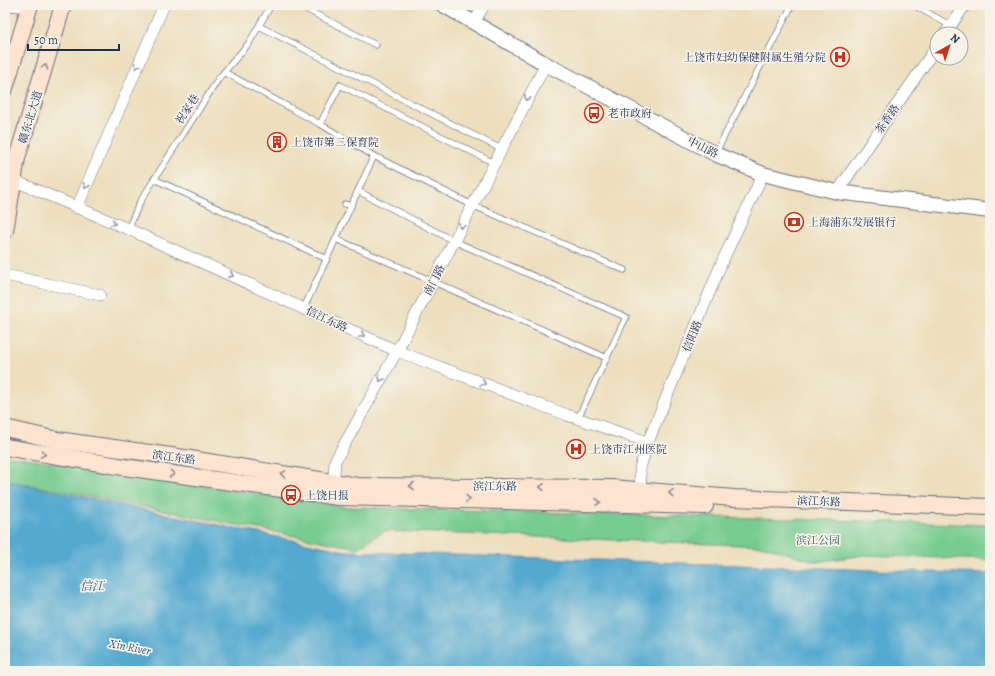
<svg xmlns="http://www.w3.org/2000/svg" width="995" height="676" viewBox="0 0 995 676" font-family="Alegreya,'Noto Serif SC',serif">
<style>
.green{fill:#77cc90;stroke:#497e77}
.water{fill:#53a9d0;stroke:#376c97}
.lines{fill:none;stroke-linecap:round;stroke-linejoin:round}
.service-casing{stroke:#646d7f;stroke-width:7}
.minor-casing{stroke:#646d7f;stroke-width:12}
.tertiary-casing{stroke:#646d7f;stroke-width:16}
.secondary-casing{stroke:#646d7f;stroke-width:18}
.service{stroke:#fff;stroke-width:5.5}
.minor{stroke:#fff;stroke-width:11}
.tertiary{stroke:#fff;stroke-width:14}
.secondary{stroke:#fde4d0;stroke-width:16}
.oneway{stroke:#8d97ae}
.oneway2{stroke:#8c8a97}
.labels{text-anchor:middle;stroke-width:3.5;stroke-linejoin:round;paint-order:stroke}
.poi-label{font-size:11px;fill:#1b2f5e;stroke:#f7f3e8;text-anchor:start}
.street-label{font-size:11px;fill:#1b2f5e;stroke:#f7f3e8}
.park-label{font-size:11px;fill:#32566a;stroke:#f7f3e8}
.water-label{font-size:12px;font-style:italic;fill:#2c5480;stroke:#f7f3e8}
</style>
<rect width="100%" height="100%" fill="#f7f3e8"/>
<filter id="ink" filterUnits="userSpaceOnUse"><feTurbulence type="fractalNoise" baseFrequency=".025" numOctaves="2"/><feDisplacementMap in="SourceGraphic" scale="8" xChannelSelector="R" yChannelSelector="G"/><feConvolveMatrix kernelMatrix="1 2 1 2 8 2 1 2 1" color-interpolation-filters="sRGB"/></filter>
<filter id="wash" filterUnits="userSpaceOnUse"><feTurbulence type="fractalNoise" baseFrequency=".012" numOctaves="4" result="noise"/><feDisplacementMap in="SourceGraphic" scale="16" xChannelSelector="R" yChannelSelector="G"/><feGaussianBlur stdDeviation="0.9" result="paint"/><feColorMatrix in="noise" values="0 0 0 0 0 0 0 0 0 0 0 0 0 0 0 0 0 1.4 0 .05"/><feComposite in="paint" operator="in"/></filter>
<g filter="url(#wash)">
<rect width="100%" height="100%" fill="#eddfbd"/>
<!-- green -->
<path class="green" d="M 5,455 L 345,507 L 865,521 L 990,525 L 990,560 L 864,555 L 817,562 L 764,546 L 385,531 L 357,548 L 5,480 Z"/>
<!-- water -->
<path class="water" d="M 5,481 L 346,551 L 990,574 L 990,671 L 5,671 Z"/>
</g>
<g filter="url(#ink)">
<g class="lines">
<defs>
<g id="service">
<path d="M 298,5 L 376,45"/>
<path d="M 914,5 L 951,26"/>
<path d="M 5,8 L 26,9"/>
<path d="M 259,26 L 501,149"/>
<path d="M 224,72 L 320,124"/>
<path d="M 715,154 L 792,5"/>
<path d="M 494,163 L 340,85 L 320,124 L 374,156 L 472,205 L 624,270"/>
<path d="M 154,179 L 327,259"/>
<path d="M 358,191 L 454,241 L 626,317 L 578,418"/>
<path d="M 345,204 L 351,206"/>
<path d="M 128,229 L 140,202 L 176,145 L 219,78 L 249,43 L 271,5"/>
<path d="M 336,239 L 607,358"/>
<path d="M 304,308 L 374,156"/>
</g>
<g id="minor">
<path d="M 474,23 L 484,5"/>
<path d="M 945,34 L 965,5"/>
<path d="M 13,180 L 128,229 L 397,351 L 567,415 L 648,442"/>
<path d="M 837,192 L 937,46"/>
<path d="M 77,208 L 164,5"/>
<path d="M 5,275 L 100,295"/>
<path d="M 333,489 L 335,461 L 397,351 L 546,64"/>
<path d="M 641,497 L 640,468 L 648,442 L 722,262 L 763,174"/>
</g>
<path id="tertiary" d="M 443,5 L 546,64 L 715,154 L 763,174 L 837,192 L 990,211"/>
<g id="secondary">
<path d="M 5,88 L 30,5"/>
<path d="M 5,231 L 17,158 L 63,5"/>
<path d="M 5,428 L 57,440 L 178,457 L 357,486 L 611,488 L 734,498 L 990,507"/>
<path d="M 5,447 L 124,467 L 338,497 L 705,506"/>
</g>
</defs>
<!-- service casing -->
<use href="#service" class="service-casing"/>
<!-- minor casing -->
<use href="#minor" class="minor-casing"/>
<!-- tertiary casing -->
<use href="#tertiary" class="tertiary-casing"/>
<!-- secondary casing -->
<use href="#secondary" class="secondary-casing"/>
<!-- service -->
<use href="#service" class="service"/>
<!-- minor -->
<use href="#minor" class="minor"/>
<!-- tertiary -->
<use href="#tertiary" class="tertiary"/>
<!-- secondary -->
<use href="#secondary" class="secondary"/>
</g>
<!-- one-way arrows -->
<defs><path id="oneway-chevron" d="M-2-3.5L2.5 0L-2 3.5" fill="none" stroke-width="1.6" stroke-linecap="round" stroke-linejoin="round"/></defs>
<g class="oneway">
<use href="#oneway-chevron" transform="translate(137 66) rotate(114)"/>
<use href="#oneway-chevron" transform="translate(527 98) rotate(118)"/>
<use href="#oneway-chevron" transform="translate(86 186) rotate(112)"/>
<use href="#oneway-chevron" transform="translate(113 223) rotate(22)"/>
<use href="#oneway-chevron" transform="translate(461 226) rotate(117)"/>
<use href="#oneway-chevron" transform="translate(231 275) rotate(24)"/>
<use href="#oneway-chevron" transform="translate(362 335) rotate(25)"/>
<use href="#oneway-chevron" transform="translate(381 379) rotate(119)"/>
<use href="#oneway-chevron" transform="translate(483 383) rotate(21)"/>
</g>
<g class="oneway2">
<use href="#oneway-chevron" transform="translate(45 67) rotate(-72)"/>
<use href="#oneway-chevron" transform="translate(43 454) rotate(10)"/>
<use href="#oneway-chevron" transform="translate(172 474) rotate(8)"/>
<use href="#oneway-chevron" transform="translate(283 474) rotate(-171)"/>
<use href="#oneway-chevron" transform="translate(412 486) rotate(-180)"/>
<use href="#oneway-chevron" transform="translate(542 487) rotate(-179)"/>
<use href="#oneway-chevron" transform="translate(671 493) rotate(-176)"/>
<use href="#oneway-chevron" transform="translate(468 499) rotate(1)"/>
<use href="#oneway-chevron" transform="translate(598 502) rotate(1)"/>
</g>
</g>
<!-- icons -->
<defs>
<symbol id="hospital-ring" viewBox="-11 -11 22 22"><circle r="9.5" fill="#f7f3e8" stroke="#c8321e" stroke-width="1.5"/><path d="M-5-5h3v3.5h4V-5h3V5h-3V1.5h-4V5h-3Z" fill="#c8321e"/></symbol>
<symbol id="bus-ring" viewBox="-11 -11 22 22"><circle r="9.5" fill="#f7f3e8" stroke="#c8321e" stroke-width="1.5"/><path d="M-5-6H5V4H4V6H2V4H-2V6H-4V4H-5ZM-3.5-4V0h7V-4ZM-3.5 1.2v1.5H-2V1.2ZM2 1.2v1.5H3.5V1.2Z" fill="#c8321e"/></symbol>
<symbol id="building-ring" viewBox="-11 -11 22 22"><circle r="9.5" fill="#f7f3e8" stroke="#c8321e" stroke-width="1.5"/><path d="M-4-6H4V6H1V3H-1V6H-4ZM-2.5-4.3h1.7v1.8h-1.7ZM.8-4.3h1.7v1.8H.8ZM-2.5-1h1.7V.8h-1.7ZM.8-1h1.7V.8H.8Z" fill="#c8321e"/></symbol>
<symbol id="bank-ring" viewBox="-11 -11 22 22"><circle r="9.5" fill="#f7f3e8" stroke="#c8321e" stroke-width="1.5"/><path d="M-6-4H6V4H-6ZM0-2.3a2.3 2.3 0 1 0 0 4.6a2.3 2.3 0 1 0 0-4.6Z" fill="#c8321e"/></symbol>
</defs>
<g fill-rule="evenodd">
<use href="#hospital-ring" x="829" y="46" width="22" height="22"/>
<use href="#bus-ring" x="583" y="102" width="22" height="22"/>
<use href="#building-ring" x="266" y="131" width="22" height="22"/>
<use href="#bank-ring" x="783" y="211" width="22" height="22"/>
<use href="#hospital-ring" x="565" y="438" width="22" height="22"/>
<use href="#bus-ring" x="280" y="484" width="22" height="22"/>
</g>
<g class="labels">
<!-- poi labels -->
<g class="poi-label">
<text x="826" y="61" text-anchor="end">上饶市妇幼保健附属生殖分院</text>
<text x="608" y="117">老市政府</text>
<text x="291" y="146">上饶市第二保育院</text>
<text x="808" y="226">上海浦东发展银行</text>
<text x="590" y="453">上饶市江州医院</text>
<text x="305" y="499">上饶日报</text>
</g>
<!-- street labels -->
<g class="street-label">
<text transform="translate(187 109) rotate(-57)" y="4">祝家巷</text>
<text transform="translate(30 117) rotate(-73)" y="4">赣东北大道</text>
<text transform="translate(887 119) rotate(-55)" y="4">茶香路</text>
<text transform="translate(703 147) rotate(27)" y="4">中山路</text>
<text transform="translate(434 280) rotate(-63)" y="4">南门路</text>
<text transform="translate(327 319) rotate(25)" y="4">信江东路</text>
<text transform="translate(692 336) rotate(-68)" y="4">信阳路</text>
<text transform="translate(174 457) rotate(8)" y="4">滨江东路</text>
<text x="495" y="490">滨江东路</text>
<text transform="translate(819 501) rotate(2)" y="4">滨江东路</text>
</g>
<!-- park labels -->
<g class="park-label">
<text x="818" y="544">滨江公园</text>
</g>
<!-- water labels -->
<g class="water-label">
<text x="92" y="590">信江</text>
<text transform="translate(130 647) rotate(11)" y="4">Xin River</text>
</g>
</g>
<!-- margin -->
<rect width="995" height="676" fill="none" stroke="#f7f3e8" stroke-width="20"/>
<!-- north arrow -->
<g transform="translate(949 46) rotate(39)"><circle r="19" fill="#f7f3e8" stroke="#9fa5b1"/>
<path d="M0-3L7 15L0 10L-7 15Z" fill="#c8321e"/>
<text y="-6" font-size="11" font-weight="bold" text-anchor="middle" fill="#1b2f5e">N</text>
</g>
<!-- scale -->
<path d="M28 44v6h91v-6" fill="none" stroke="#1b2f5e" stroke-width="2"/>
<text x="34" y="44" font-size="12" fill="#1b2f5e" stroke="#f7f3e8" stroke-width="3" paint-order="stroke">50 m</text>
</svg>
